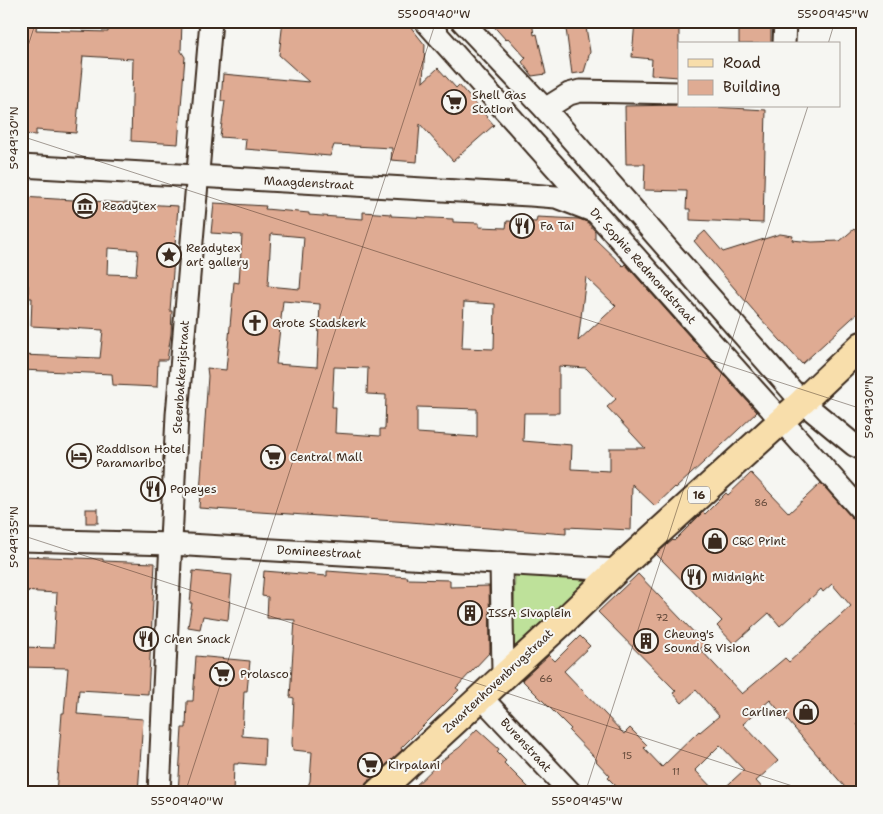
<svg xmlns="http://www.w3.org/2000/svg" width="883" height="814" viewBox="0 0 883 814" font-family="'Shantell Sans',sans-serif">
<style>
.green{fill:#bee19a;stroke:#7c865c}
.building{fill:#dfab93;stroke:#3b2a1e;fill-rule:evenodd}
.lines{fill:none;stroke-linecap:round;stroke-linejoin:round}
.minor-casing{stroke:#3b2a1e;stroke-width:25}
.major-casing{stroke:#3b2a1e;stroke-width:30}
.minor{stroke:#f6f6f2;stroke-width:21}
.major{stroke:#f8deab;stroke-width:26}
.ticks{fill:none;stroke:#3b2a1e;stroke-width:1;stroke-opacity:0.45}
.labels{text-anchor:middle;stroke-width:4;stroke-linejoin:round;paint-order:stroke}
.number-label{font-size:10px;fill:#644a3b}
.shield{fill:#f6f6f2;stroke:#73675e;stroke-width:1}
.shield-label{font-size:11px;font-weight:bold;fill:#3b2a1e}
.poi-label{font-size:12px;fill:#3b2a1e;stroke:#f6f6f2;text-anchor:start}
.street-label{font-size:12px;fill:#3b2a1e;stroke:#f6f6f2}
.neatline{fill:none;stroke:#3b2a1e;stroke-width:2}
.ticks-label{font-size:12px;text-anchor:middle;fill:#3b2a1e}
</style>
<rect width="100%" height="100%" fill="#f6f6f2"/>
<filter id="ink" filterUnits="userSpaceOnUse"><feTurbulence type="fractalNoise" baseFrequency=".02" numOctaves="2"/><feDisplacementMap in="SourceGraphic" scale="10" xChannelSelector="R" yChannelSelector="G"/><feConvolveMatrix kernelMatrix="1 2 1 2 8 2 1 2 1" color-interpolation-filters="sRGB"/></filter>
<g filter="url(#ink)">
<!-- green -->
<path class="green" d="M 515,574 L 589,579 L 513,650 Z"/>
<!-- building -->
<g class="building">
<path d="M 21,21 L 37,21 L 36,30 L 108,32 L 108,21 L 182,21 L 181,51 L 185,57 L 178,144 L 131,141 L 133,59 L 83,56 L 76,133 L 36,130 L 36,135 L 21,134 Z"/>
<path d="M 283,21 L 406,21 L 425,45 L 423,82 L 438,68 L 456,88 L 459,85 L 494,125 L 453,161 L 420,124 L 417,162 L 391,160 L 392,148 L 334,145 L 330,156 L 245,149 L 246,139 L 220,137 L 225,101 L 221,101 L 223,74 L 309,82 L 279,55 Z"/>
<path d="M 489,21 L 532,21 L 534,35 L 537,34 L 546,74 L 532,76 L 522,62 L 526,58 L 508,38 L 506,40 Z"/>
<path d="M 565,21 L 585,21 L 590,52 L 584,72 L 572,74 Z"/>
<path d="M 635,21 L 679,21 L 679,77 L 651,75 L 652,59 L 632,57 Z"/>
<rect x="739" y="21" width="32" height="23"/>
<path d="M 679,105 L 766,110 L 763,223 L 690,220 L 690,209 L 686,209 L 687,191 L 644,190 L 645,164 L 626,164 L 625,106 Z"/>
<path d="M 21,197 L 178,206 L 170,311 L 172,311 L 171,334 L 167,360 L 158,360 L 157,387 L 113,385 L 112,374 L 21,370 L 21,355 L 100,358 L 103,330 L 31,326 L 32,298 L 28,298 L 28,285 L 21,284 ZM 108,248 L 138,250 L 136,275 L 107,274 Z"/>
<path d="M 214,203 L 266,206 L 265,209 L 309,213 L 309,215 L 363,219 L 363,212 L 391,214 L 391,216 L 453,219 L 453,222 L 479,223 L 479,227 L 506,228 L 507,221 L 536,222 L 537,217 L 579,219 L 587,222 L 595,231 L 595,239 L 623,266 L 625,264 L 757,412 L 704,462 L 676,488 L 675,487 L 655,506 L 632,484 L 631,530 L 566,527 L 566,534 L 410,522 L 199,508 L 208,376 L 207,368 L 226,370 L 234,282 L 239,283 L 242,235 L 211,233 ZM 271,234 L 304,237 L 300,289 L 268,286 ZM 586,277 L 616,306 L 578,341 ZM 283,301 L 320,304 L 317,367 L 276,364 ZM 464,302 L 495,304 L 494,349 L 462,348 ZM 559,366 L 586,368 L 616,399 L 607,407 L 645,448 L 610,448 L 610,471 L 571,469 L 572,445 L 523,441 L 524,413 L 559,413 ZM 334,367 L 368,368 L 367,394 L 386,395 L 385,429 L 380,429 L 380,436 L 335,433 L 336,407 L 332,407 ZM 417,407 L 477,409 L 477,437 L 417,433 Z"/>
<path d="M 854,229 L 862,237 L 862,309 L 802,364 L 759,317 L 694,241 L 705,231 L 723,252 L 780,234 L 793,236 L 792,240 L 812,242 L 840,241 Z"/>
<path d="M 751,473 L 789,513 L 821,483 L 853,519 L 862,525 L 862,720 L 857,724 L 862,730 L 862,793 L 850,793 L 770,700 L 743,724 L 778,761 L 756,781 L 767,793 L 719,793 L 744,770 L 720,745 L 695,770 L 717,793 L 623,793 L 608,778 L 610,776 L 596,761 L 597,760 L 569,731 L 571,729 L 522,680 L 549,655 L 555,661 L 580,636 L 590,646 L 564,671 L 624,734 L 630,728 L 647,745 L 644,748 L 662,767 L 699,731 L 700,732 L 719,716 L 696,690 L 682,703 L 673,693 L 676,691 L 598,612 L 638,574 L 705,644 L 700,649 L 742,694 L 785,658 L 789,662 L 851,606 L 832,584 L 823,592 L 821,589 L 780,626 L 769,613 L 734,644 L 717,626 L 722,621 L 656,554 L 673,540 L 674,541 L 703,512 L 705,514 L 726,493 L 728,495 Z"/>
<rect x="86" y="509" width="12" height="14"/>
<path d="M 21,556 L 103,559 L 103,561 L 155,563 L 148,694 L 79,690 L 77,714 L 143,719 L 138,793 L 56,793 L 62,713 L 64,713 L 68,668 L 21,667 L 21,647 L 54,648 L 57,593 L 21,591 Z"/>
<path d="M 193,571 L 232,575 L 228,620 L 203,616 L 200,629 L 188,627 L 192,603 L 190,603 Z"/>
<path d="M 264,571 L 327,576 L 327,571 L 408,577 L 407,579 L 450,580 L 450,587 L 489,586 L 490,652 L 456,688 L 459,690 L 401,748 L 402,750 L 356,793 L 305,793 L 310,781 L 312,752 L 293,750 L 292,743 L 294,698 L 290,697 L 295,620 L 267,618 L 268,597 L 262,596 Z"/>
<path d="M 196,656 L 250,661 L 247,691 L 244,691 L 242,736 L 265,738 L 264,765 L 238,763 L 238,764 L 234,764 L 233,793 L 178,793 L 182,728 L 186,728 L 187,701 L 193,701 Z"/>
<path d="M 477,729 L 499,749 L 497,752 L 506,761 L 504,763 L 534,793 L 408,793 L 440,762 L 460,747 Z"/>
</g>
<g class="lines">
<defs>
<g id="minor">
<path d="M 425,21 L 862,511"/>
<path d="M 462,21 L 545,109 L 802,402 L 854,445 L 862,449"/>
<path d="M 784,44 L 785,21"/>
<path d="M 545,109 L 569,94 L 580,91 L 679,93"/>
<path d="M 21,166 L 530,195 L 556,197 L 590,210"/>
<path d="M 21,540 L 171,544 L 617,570"/>
<path d="M 501,563 L 503,672 L 505,674"/>
<path d="M 481,697 L 571,793"/>
<path d="M 159,793 L 177,415 L 211,21"/>
</g>
<path id="major" d="M 377,793 L 566,619 L 617,570 L 802,402 L 862,345"/>
</defs>
<!-- minor casing -->
<use href="#minor" class="minor-casing"/>
<!-- major casing -->
<use href="#major" class="major-casing"/>
<!-- minor -->
<use href="#minor" class="minor"/>
<!-- major -->
<use href="#major" class="major"/>
</g>
</g>
<!-- ticks -->
<path class="ticks" d="M 828,44 L 835,21M 21,68 L 36,21M 21,136 L 862,409M 21,535 L 814,793M 185,793 L 436,21M 585,793 L 808,106"/>
<!-- icons -->
<defs>
<symbol id="supermarket-ring" viewBox="-11 -11 22 22"><circle r="9.5" fill="#f6f6f2" stroke="#3b2a1e" stroke-width="1.5"/><path d="M-6-5.5h2.5l.6 2H6L4.5 2H-2.5L-4.4-4H-6ZM-1.5 3.2a1.3 1.3 0 1 0 .1 0ZM3 3.2a1.3 1.3 0 1 0 .1 0Z" fill="#3b2a1e"/></symbol>
<symbol id="museum-ring" viewBox="-11 -11 22 22"><circle r="9.5" fill="#f6f6f2" stroke="#3b2a1e" stroke-width="1.5"/><path d="M0-6L6-3V-2H-6V-3ZM-5-1h2V3h-2ZM-1-1h2V3h-2ZM3-1h2V3H3ZM-6 4H6V6H-6Z" fill="#3b2a1e"/></symbol>
<symbol id="restaurant-ring" viewBox="-11 -11 22 22"><circle r="9.5" fill="#f6f6f2" stroke="#3b2a1e" stroke-width="1.5"/><path d="M-5-6h1v4h1v-4h1v4h1v-4h1v5L-1.5 .5V6h-2V.5L-5-1ZM5-6V6H3V1.5H1.5Q1.5-4 5-6Z" fill="#3b2a1e"/></symbol>
<symbol id="sight-ring" viewBox="-11 -11 22 22"><circle r="9.5" fill="#f6f6f2" stroke="#3b2a1e" stroke-width="1.5"/><path d="M0-6L1.8-2.2L6-1.7L2.9 1.2L3.7 5.4L0 3.3L-3.7 5.4L-2.9 1.2L-6-1.7L-1.8-2.2Z" fill="#3b2a1e"/></symbol>
<symbol id="church-ring" viewBox="-11 -11 22 22"><circle r="9.5" fill="#f6f6f2" stroke="#3b2a1e" stroke-width="1.5"/><path d="M-1.2-6h2.4v3.5h3.3v2.4h-3.3V6h-2.4V-.1h-3.3v-2.4h3.3Z" fill="#3b2a1e"/></symbol>
<symbol id="hotel-ring" viewBox="-11 -11 22 22"><circle r="9.5" fill="#f6f6f2" stroke="#3b2a1e" stroke-width="1.5"/><path d="M-6-4.5h1.5V1H6V5H4.5V3h-9V5H-6ZM-4 0a1.8 1.8 0 1 1 3.6 0ZM.5 0V-2.5h3Q6-2.5 6 0Z" fill="#3b2a1e"/></symbol>
<symbol id="shop-ring" viewBox="-11 -11 22 22"><circle r="9.5" fill="#f6f6f2" stroke="#3b2a1e" stroke-width="1.5"/><path d="M-5-2.5h2.3a2.7 3.5 0 0 1 5.4 0H5L5.5 6h-11ZM-1.5-2.5h3a1.5 2.3 0 0 0-3 0Z" fill="#3b2a1e"/></symbol>
<symbol id="building-ring" viewBox="-11 -11 22 22"><circle r="9.5" fill="#f6f6f2" stroke="#3b2a1e" stroke-width="1.5"/><path d="M-4-6H4V6H1V3H-1V6H-4ZM-2.5-4.3h1.7v1.8h-1.7ZM.8-4.3h1.7v1.8H.8ZM-2.5-1h1.7V.8h-1.7ZM.8-1h1.7V.8H.8Z" fill="#3b2a1e"/></symbol>
</defs>
<g fill-rule="evenodd">
<use href="#supermarket-ring" x="440" y="88" width="28" height="28"/>
<use href="#museum-ring" x="71" y="192" width="28" height="28"/>
<use href="#restaurant-ring" x="508" y="212" width="28" height="28"/>
<use href="#sight-ring" x="155" y="241" width="28" height="28"/>
<use href="#church-ring" x="241" y="309" width="28" height="28"/>
<use href="#hotel-ring" x="65" y="442" width="28" height="28"/>
<use href="#supermarket-ring" x="259" y="443" width="28" height="28"/>
<use href="#restaurant-ring" x="139" y="475" width="28" height="28"/>
<use href="#shop-ring" x="701" y="527" width="28" height="28"/>
<use href="#restaurant-ring" x="680" y="563" width="28" height="28"/>
<use href="#building-ring" x="456" y="599" width="28" height="28"/>
<use href="#restaurant-ring" x="132" y="625" width="28" height="28"/>
<use href="#building-ring" x="632" y="627" width="28" height="28"/>
<use href="#supermarket-ring" x="208" y="660" width="28" height="28"/>
<use href="#shop-ring" x="792" y="698" width="28" height="28"/>
<use href="#supermarket-ring" x="356" y="751" width="28" height="28"/>
</g>
<g class="labels">
<!-- number labels -->
<g class="number-label">
<text x="761" y="506">86</text>
<text x="662" y="621">72</text>
<text x="546" y="682">66</text>
<text x="627" y="759">15</text>
<text x="676" y="775">11</text>
</g>
<!-- shield labels -->
<rect class="shield" x="688" y="486.5" width="22" height="17" rx="4"/>
<g class="shield-label">
<text x="699" y="499">16</text>
</g>
<!-- poi labels -->
<g class="poi-label">
<text x="472" y="99">Shell Gas<tspan x="472" dy="14">Station</tspan></text>
<text x="102" y="210">Readytex</text>
<text x="540" y="230">Fa Tai</text>
<text x="186" y="252">Readytex<tspan x="186" dy="14">art gallery</tspan></text>
<text x="272" y="327">Grote Stadskerk</text>
<text x="96" y="453">Raddison Hotel<tspan x="96" dy="14">Paramaribo</tspan></text>
<text x="290" y="461">Central Mall</text>
<text x="170" y="493">Popeyes</text>
<text x="732" y="545">C&amp;C Print</text>
<text x="712" y="581">Midnight</text>
<text x="488" y="617">ISSA Sivaplein</text>
<text x="664" y="638">Cheung's<tspan x="664" dy="14">Sound &amp; Vision</tspan></text>
<text x="164" y="643">Chen Snack</text>
<text x="240" y="678">Prolasco</text>
<text x="788" y="716" text-anchor="end">Carliner</text>
<text x="388" y="769">Kirpalani</text>
</g>
<!-- street labels -->
<g class="street-label">
<text transform="translate(309 183) rotate(3)" y="4">Maagdenstraat</text>
<text transform="translate(643 266) rotate(48)" y="4">Dr. Sophie Redmondstraat</text>
<text transform="translate(181 377) rotate(-86)" y="4">Steenbakkerijstraat</text>
<text transform="translate(319 552) rotate(3)" y="4">Domineestraat</text>
<text transform="translate(498 681) rotate(-43)" y="4">Zwartenhovenbrugstraat</text>
<text transform="translate(526 745) rotate(47)" y="4">Burenstraat</text>
</g>
</g>
<!-- margin -->
<rect width="883" height="814" fill="none" stroke="#f6f6f2" stroke-width="55"/>
<!-- legend -->
<rect x="678" y="42" width="162" height="65" fill="#f6f6f2" stroke="#aba49d"/>
<rect x="688" y="59" width="25" height="8" fill="#f8deab" stroke="#aba49d"/>
<text x="723" y="68" font-size="15" fill="#3b2a1e">Road</text>
<rect x="688" y="80" width="25" height="15" fill="#dfab93" stroke="#aba49d"/>
<text x="723" y="92" font-size="15" fill="#3b2a1e">Building</text>
<rect x="28" y="28" width="828" height="758" class="neatline"/>
<g class="ticks-label">
<text x="434" y="18">55°09'40"W</text>
<text x="833" y="18">55°09'45"W</text>
<text transform="translate(14 138) rotate(-90)" y="4">5°49'30"N</text>
<text transform="translate(869 407) rotate(-90)" y="4">5°49'30"N</text>
<text transform="translate(14 537) rotate(-90)" y="4">5°49'35"N</text>
<text x="187" y="805">55°09'40"W</text>
<text x="587" y="805">55°09'45"W</text>
</g>
</svg>
